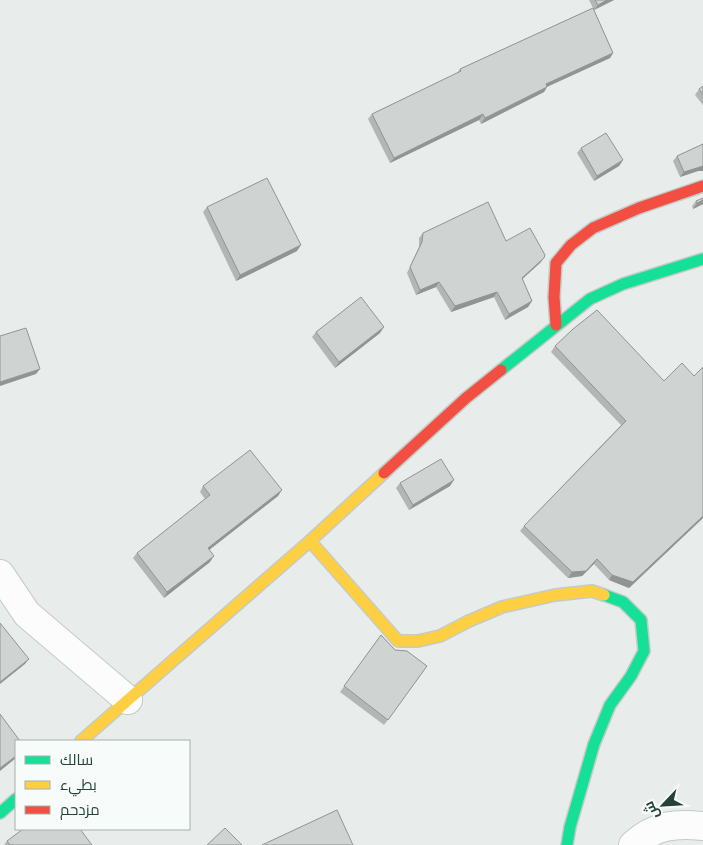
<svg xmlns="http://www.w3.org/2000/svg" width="703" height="845" viewBox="0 0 703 845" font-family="Quicksand,Cairo,sans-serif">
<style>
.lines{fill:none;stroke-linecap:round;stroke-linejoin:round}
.street-casing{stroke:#c5cac8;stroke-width:30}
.fast-casing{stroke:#c3cbc8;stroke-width:14}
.slow-casing{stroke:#c3cbc8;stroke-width:14}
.jam-casing{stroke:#c3cbc8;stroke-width:14}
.street{stroke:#fcfcfc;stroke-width:28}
.fast{stroke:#16e098;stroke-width:11}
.slow{stroke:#ffcf43;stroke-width:11}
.jam{stroke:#f24e42;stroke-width:11}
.wall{fill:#b2b6b5}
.shaded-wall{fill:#919493}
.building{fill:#cfd4d2;stroke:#919493}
</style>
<rect width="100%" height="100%" fill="#e8edeb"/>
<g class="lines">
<defs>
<g id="street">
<path d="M 0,574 L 27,614 L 128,700"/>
<path d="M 633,845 C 655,825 675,823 703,826"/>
</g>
<g id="fast">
<path d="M 501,370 L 590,299 L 623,284 L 703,259"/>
<path d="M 0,813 L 16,799"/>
<path d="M 567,845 L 570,827 L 594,744 L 610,705 L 631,676 L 644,651 L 641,620 L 623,602 L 604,595"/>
</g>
<g id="slow">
<path d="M 310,541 L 398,641 L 418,641 L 440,636 L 469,621 L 502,607 L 555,595 L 592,591 L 604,595"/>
<path d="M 81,741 L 310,541 L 384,473"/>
</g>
<g id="jam">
<path d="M 556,325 L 554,297 L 556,263 L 571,245 L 593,228 L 639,208 L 703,186"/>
<path d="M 384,473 L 466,398 L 501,370"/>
</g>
</defs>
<!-- street casing -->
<use href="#street" class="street-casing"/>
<!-- fast casing -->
<use href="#fast" class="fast-casing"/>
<!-- slow casing -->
<use href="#slow" class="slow-casing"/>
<!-- jam casing -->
<use href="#jam" class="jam-casing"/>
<!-- street -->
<use href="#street" class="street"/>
<!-- fast -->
<use href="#fast" class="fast"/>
<!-- slow -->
<use href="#slow" class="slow"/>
<!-- jam -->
<use href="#jam" class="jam"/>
</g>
<!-- wall -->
<g class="wall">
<path d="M 589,0 L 614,0 L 594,10 L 613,53 L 610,58 L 547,87 L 544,92 L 481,124 L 479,120 L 390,163 L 368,119 L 372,114 L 457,73 L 460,69 L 593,8 Z"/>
<path d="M 703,86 L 703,105 L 695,95 L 699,89 Z"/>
<path d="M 703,144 L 703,171 L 698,171 L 680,177 L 673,161 L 677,156 Z"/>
<path d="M 581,148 L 623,160 L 619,166 L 594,181 L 577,153 Z"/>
<path d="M 703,198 L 703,204 L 693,209 L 692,206 L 696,201 Z"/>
<path d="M 207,207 L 297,251 L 236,281 L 203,212 Z"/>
<path d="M 423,233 L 506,241 L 544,258 L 540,263 L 522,279 L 532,301 L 528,307 L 505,320 L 494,297 L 451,312 L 436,287 L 416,295 L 407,273 L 419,247 L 419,238 Z"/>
<path d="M 316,332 L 380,333 L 335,368 L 312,337 Z"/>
<path d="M 555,346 L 664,381 L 694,376 L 703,367 L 703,518 L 629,588 L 609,580 L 594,564 L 582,576 L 568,578 L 520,531 L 524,526 L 621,425 L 551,352 Z"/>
<path d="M 400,483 L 450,486 L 409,510 L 396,488 Z"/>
<path d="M 203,486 L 278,496 L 209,550 L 210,562 L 164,598 L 133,558 L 137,553 L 205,499 L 200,492 Z"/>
<path d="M 381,635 L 395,650 L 427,666 L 384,725 L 340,692 Z"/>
<path d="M 7,841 L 92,845 L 4,845 Z"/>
</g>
<!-- shaded-wall -->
<g class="shaded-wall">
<path d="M 607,0 L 614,0 L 594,10 L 598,5 Z"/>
<path d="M 613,53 L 610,58 L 542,89 L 546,84 Z"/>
<path d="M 547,87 L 544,92 L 481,124 L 485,118 Z"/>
<path d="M 483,114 L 479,120 L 390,163 L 394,158 Z"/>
<path d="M 623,160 L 619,166 L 594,181 L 597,176 Z"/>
<path d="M 703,166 L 703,171 L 698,171 L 680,177 L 684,172 Z"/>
<path d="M 703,200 L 703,204 L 693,209 L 697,203 Z"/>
<path d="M 301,245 L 297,251 L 236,281 L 240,275 Z"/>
<path d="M 544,258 L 540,263 L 518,283 L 522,278 Z"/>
<path d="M 439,282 L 436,287 L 416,295 L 420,290 Z"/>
<path d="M 497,292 L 494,297 L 451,312 L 455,306 Z"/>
<path d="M 532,301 L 528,307 L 505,320 L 509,314 Z"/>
<path d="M 384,327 L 380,333 L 335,368 L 339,362 Z"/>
<path d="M 40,369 L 36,374 L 0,386 L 0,382 Z"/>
<path d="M 454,480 L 450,486 L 409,510 L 413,505 Z"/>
<path d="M 282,490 L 278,496 L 204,554 L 208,548 Z"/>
<path d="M 703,516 L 703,518 L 629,588 L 609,580 L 612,575 Z"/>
<path d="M 214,556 L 210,562 L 164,598 L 167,592 Z"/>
<path d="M 597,559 L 594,564 L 582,576 L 568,578 L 572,572 Z"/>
<path d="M 29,659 L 25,664 L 0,684 L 0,682 Z"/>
<path d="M 16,756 L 16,758 L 0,771 L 0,768 Z"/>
</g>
<!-- building -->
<g class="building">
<path d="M 595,0 L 607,0 L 598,5 Z"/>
<path d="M 593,8 L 613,53 L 546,84 L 547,87 L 485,118 L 483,114 L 394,158 L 372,114 L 461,71 L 460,69 Z"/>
<path d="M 703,86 L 703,95 L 699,89 Z"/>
<path d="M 606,133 L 623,160 L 597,176 L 581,148 Z"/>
<path d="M 703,144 L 703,166 L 684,172 L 677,156 Z"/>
<path d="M 267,178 L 301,245 L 240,275 L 207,207 Z"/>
<path d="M 703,198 L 703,200 L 697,203 L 696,201 Z"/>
<path d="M 488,202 L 506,241 L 530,228 L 545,255 L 544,258 L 522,278 L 532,301 L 509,314 L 497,292 L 455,306 L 439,282 L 420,290 L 410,267 L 422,242 L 423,233 Z"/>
<path d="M 361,297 L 384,327 L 339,362 L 316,332 Z"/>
<path d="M 597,310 L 664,381 L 682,363 L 694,376 L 703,367 L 703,516 L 633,582 L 612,575 L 597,559 L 586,571 L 572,572 L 524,526 L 626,421 L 555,346 L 573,329 Z"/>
<path d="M 26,328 L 40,369 L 0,382 L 0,336 Z"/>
<path d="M 250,450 L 282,490 L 208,548 L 214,556 L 167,592 L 137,553 L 210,495 L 203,486 Z"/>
<path d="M 441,459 L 454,480 L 413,505 L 400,483 Z"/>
<path d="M 0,623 L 29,659 L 0,682 Z"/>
<path d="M 381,635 L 395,650 L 407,651 L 427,666 L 388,720 L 344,686 Z"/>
<path d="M 0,714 L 20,741 L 16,741 L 16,756 L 0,768 Z"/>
<path d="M 337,810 L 353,845 L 262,845 Z"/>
<path d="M 225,828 L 242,845 L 207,845 Z"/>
<path d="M 23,829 L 80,829 L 92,845 L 10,845 L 7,841 Z"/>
</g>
<!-- legend -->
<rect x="15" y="740" width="175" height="90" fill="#f7fbf9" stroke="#a3b1ad"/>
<rect x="25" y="756" width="25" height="8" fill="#16e098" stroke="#a3b1ad"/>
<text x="60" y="765" font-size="15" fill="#24423a">سالك</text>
<rect x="25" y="781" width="25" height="8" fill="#ffcf43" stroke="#a3b1ad"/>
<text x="60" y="790" font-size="15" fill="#24423a">بطيء</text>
<rect x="25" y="806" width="25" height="8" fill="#f24e42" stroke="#a3b1ad"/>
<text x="60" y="815" font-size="15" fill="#24423a">مزدحم</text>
<!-- north arrow -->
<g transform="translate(663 805) rotate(245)" stroke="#f7fbf9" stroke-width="4" paint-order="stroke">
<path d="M0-4L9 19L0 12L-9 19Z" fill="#24423a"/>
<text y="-8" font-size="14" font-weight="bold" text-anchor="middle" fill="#24423a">ش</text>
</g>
</svg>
